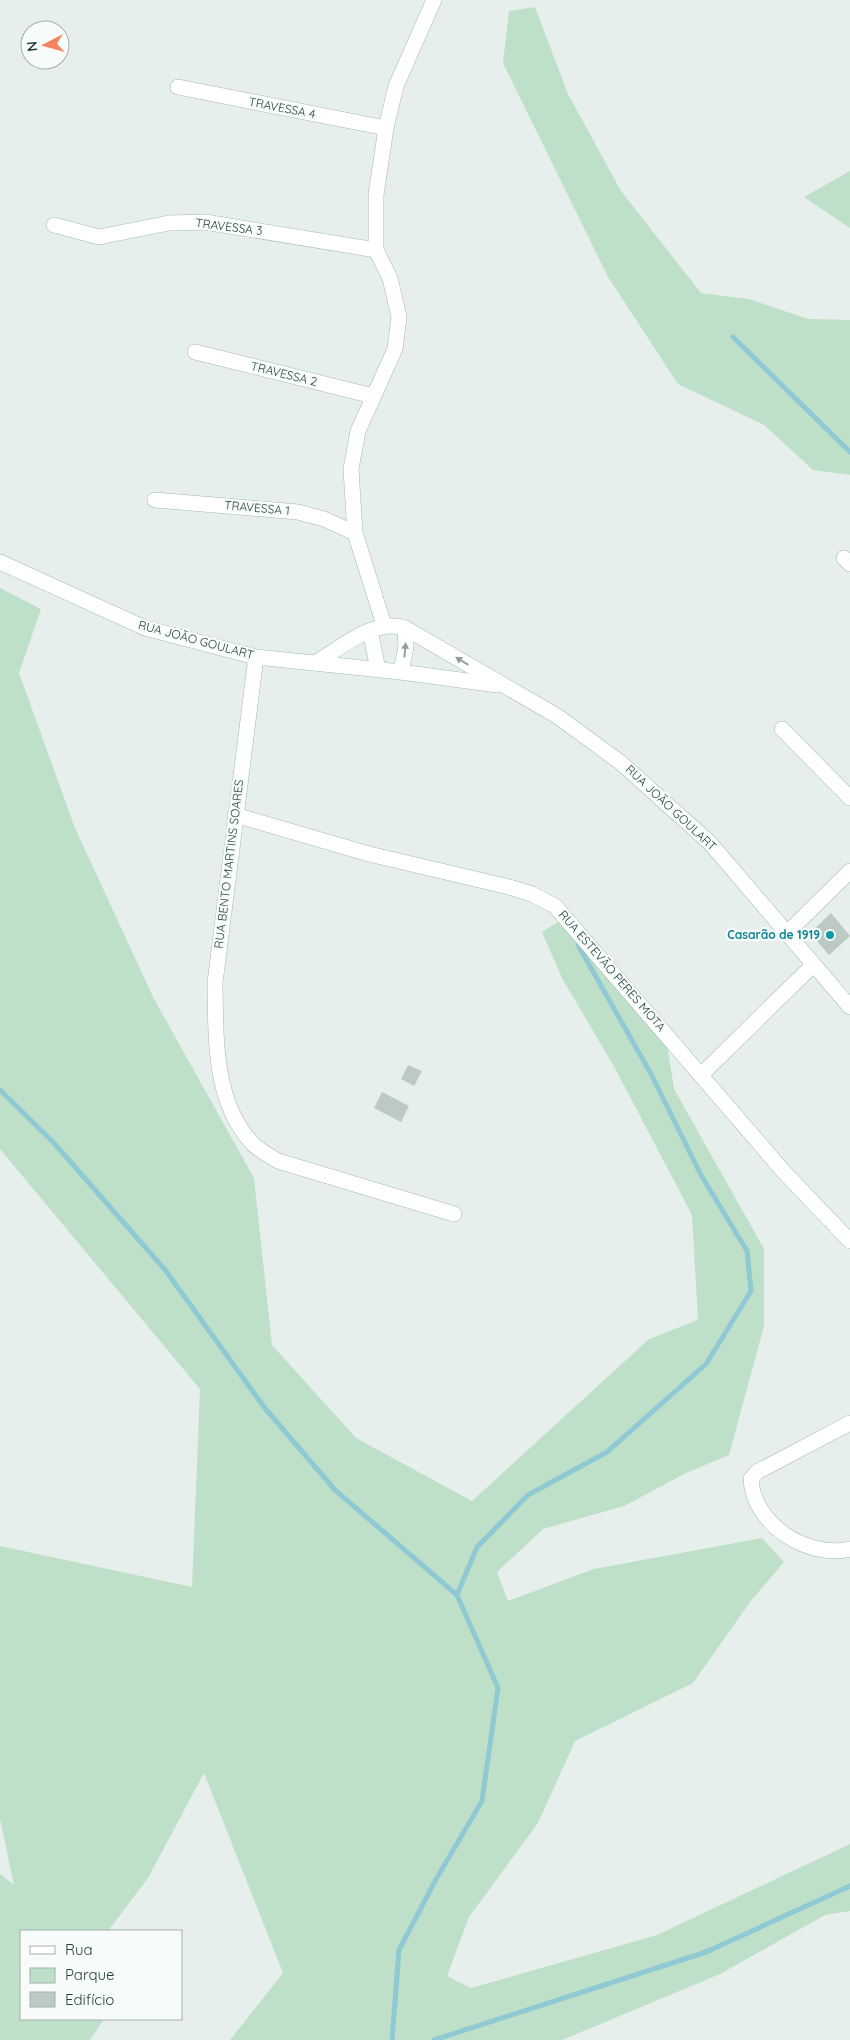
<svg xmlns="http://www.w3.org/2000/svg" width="850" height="2040" viewBox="0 0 850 2040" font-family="Quicksand,sans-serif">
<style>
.green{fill:#bfe0c8}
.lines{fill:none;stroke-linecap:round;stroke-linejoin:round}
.stream{stroke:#8ec9d4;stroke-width:5}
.building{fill:#bbcac4}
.street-casing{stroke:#a8b8b2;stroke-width:16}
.secondary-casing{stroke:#a4bbb3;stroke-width:16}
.street{stroke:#fff;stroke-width:15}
.secondary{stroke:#fff;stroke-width:15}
.oneway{fill:#92a09c}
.culture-dot{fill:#0f9aa8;stroke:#f7fbf9;stroke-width:2}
.labels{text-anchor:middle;stroke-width:4.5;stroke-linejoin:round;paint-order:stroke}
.street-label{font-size:12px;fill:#24423a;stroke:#f7fbf9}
.culture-label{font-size:12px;font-weight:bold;fill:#0d838f;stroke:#f7fbf9;text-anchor:end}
</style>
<rect width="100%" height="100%" fill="#e6efeb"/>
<!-- green -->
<g class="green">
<path d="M 535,7 L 568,94 L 621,191 L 701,293 L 749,299 L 808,319 L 850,320 L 850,475 L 813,470 L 764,425 L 678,384 L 608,277 L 503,63 L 509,11 Z"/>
<path d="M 850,171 L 850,228 L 804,197 Z"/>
<path d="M 0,588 L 41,609 L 19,673 L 75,828 L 154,999 L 254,1178 L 272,1345 L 356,1438 L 472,1501 L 649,1339 L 698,1320 L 692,1215 L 617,1072 L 562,978 L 542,932 L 560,921 L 667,1044 L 674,1089 L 764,1249 L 764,1326 L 729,1455 L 686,1473 L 624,1506 L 543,1529 L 497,1572 L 508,1601 L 594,1569 L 762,1538 L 784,1562 L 750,1602 L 693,1683 L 575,1741 L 538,1823 L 469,1917 L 447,1976 L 471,1988 L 657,1935 L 850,1844 L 850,1911 L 825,1915 L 720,1974 L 562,2040 L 230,2040 L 283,1973 L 204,1773 L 148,1878 L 108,1931 L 21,1931 L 21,2019 L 104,2019 L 90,2040 L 0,2040 L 0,1874 L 14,1885 L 0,1819 L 0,1546 L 192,1587 L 200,1389 L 0,1149 Z"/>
</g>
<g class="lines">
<!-- stream -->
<g class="stream">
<path d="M 733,337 L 850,452"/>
<path d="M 0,1090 L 54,1143 L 166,1271 L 264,1407 L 335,1490 L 457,1595"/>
<path d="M 392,2040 L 399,1950 L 435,1881 L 482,1801 L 498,1688 L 457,1595 L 477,1547 L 528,1495 L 607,1452 L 706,1364 L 751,1291 L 747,1251 L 701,1175 L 651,1074 L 578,945"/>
<path d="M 434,2040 L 706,1952 L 850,1886"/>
</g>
</g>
<!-- building -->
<g class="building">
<path d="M 831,913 L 850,936 L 829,955 L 810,933 Z"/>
<path d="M 408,1065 L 422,1071 L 414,1086 L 401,1079 Z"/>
<path d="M 382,1092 L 409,1106 L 401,1122 L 374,1108 Z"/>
</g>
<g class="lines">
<defs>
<g id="street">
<path d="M 178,87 L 386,128"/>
<path d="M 54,225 L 99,237 L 169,223 L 205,222 L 376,250"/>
<path d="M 195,352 L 373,396"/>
<path d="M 155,500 L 298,512 L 324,519 L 355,533"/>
<path d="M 844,558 L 850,564"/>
<path d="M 384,625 L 355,533 L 351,469 L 358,431 L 395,349 L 399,317 L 390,278 L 376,250 L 376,195 L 386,128 L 396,86 L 434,0"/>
<path d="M 256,657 L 215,983 C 216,1037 213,1102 253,1144 C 260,1151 270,1156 278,1161 L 454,1214"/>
<path d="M 782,729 L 850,798"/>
<path d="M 235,815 L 369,854 L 509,887 L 532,894 L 555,906 L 784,1172 L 850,1241"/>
<path d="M 787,933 L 850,871"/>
<path d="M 702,1074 L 813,965"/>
<path d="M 850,1423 L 757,1472 L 751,1479 C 753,1524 807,1559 850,1549"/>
</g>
<g id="secondary">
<path d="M 0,562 L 145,628 L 256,657 L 401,672 L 497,685"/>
<path d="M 370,631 L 378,669"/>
<path d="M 315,663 C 341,648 374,618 405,628 L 557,716 L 620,762 L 710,843 L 850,1007"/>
<path d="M 401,672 L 406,647 L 405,628"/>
</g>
</defs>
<!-- street casing -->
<use href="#street" class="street-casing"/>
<!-- secondary casing -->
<use href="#secondary" class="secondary-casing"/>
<!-- street -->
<use href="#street" class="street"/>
<!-- secondary -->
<use href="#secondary" class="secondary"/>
</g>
<!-- one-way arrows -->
<defs><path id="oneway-solid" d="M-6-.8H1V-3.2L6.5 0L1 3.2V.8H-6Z" transform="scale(1.25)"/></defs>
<g class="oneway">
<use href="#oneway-solid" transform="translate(405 650) rotate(-85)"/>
<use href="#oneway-solid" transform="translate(462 661) rotate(-149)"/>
</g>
<!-- markers -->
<circle class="culture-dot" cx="830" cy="935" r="5"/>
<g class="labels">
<!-- street labels -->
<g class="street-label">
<text transform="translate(282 108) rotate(11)" y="4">TRAVESSA 4</text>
<text transform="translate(229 227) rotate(7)" y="4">TRAVESSA 3</text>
<text transform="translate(284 374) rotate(14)" y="4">TRAVESSA 2</text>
<text transform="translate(257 508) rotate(5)" y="4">TRAVESSA 1</text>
<text transform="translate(196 640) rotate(15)" y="4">RUA JOÃO GOULART</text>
<text transform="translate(671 808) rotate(43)" y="4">RUA JOÃO GOULART</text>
<text transform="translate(229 864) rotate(-83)" y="4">RUA BENTO MARTINS SOARES</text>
<text transform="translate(612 971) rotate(49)" y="4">RUA ESTEVÃO PERES MOTA</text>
</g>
<!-- culture labels -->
<g class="culture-label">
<text x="820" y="939">Casarão de 1919</text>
</g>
</g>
<!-- legend -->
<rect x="20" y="1930" width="162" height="90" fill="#f7fbf9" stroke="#a3b1ad"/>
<rect x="30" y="1946" width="25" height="8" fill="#ffffff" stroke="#a3b1ad"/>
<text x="65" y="1955" font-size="15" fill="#24423a">Rua</text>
<rect x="30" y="1968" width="25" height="15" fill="#bfe0c8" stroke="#a3b1ad"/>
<text x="65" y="1980" font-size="15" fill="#24423a">Parque</text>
<rect x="30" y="1992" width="25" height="15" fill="#bbcac4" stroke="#a3b1ad"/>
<text x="65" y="2005" font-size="15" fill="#24423a">Edifício</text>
<!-- north arrow -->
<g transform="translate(45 45) rotate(264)"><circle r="24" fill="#f7fbf9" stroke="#a3b1ad"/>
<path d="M0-4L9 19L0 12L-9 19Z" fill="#f4845f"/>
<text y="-8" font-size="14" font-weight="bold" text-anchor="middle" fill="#24423a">N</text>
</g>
</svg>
